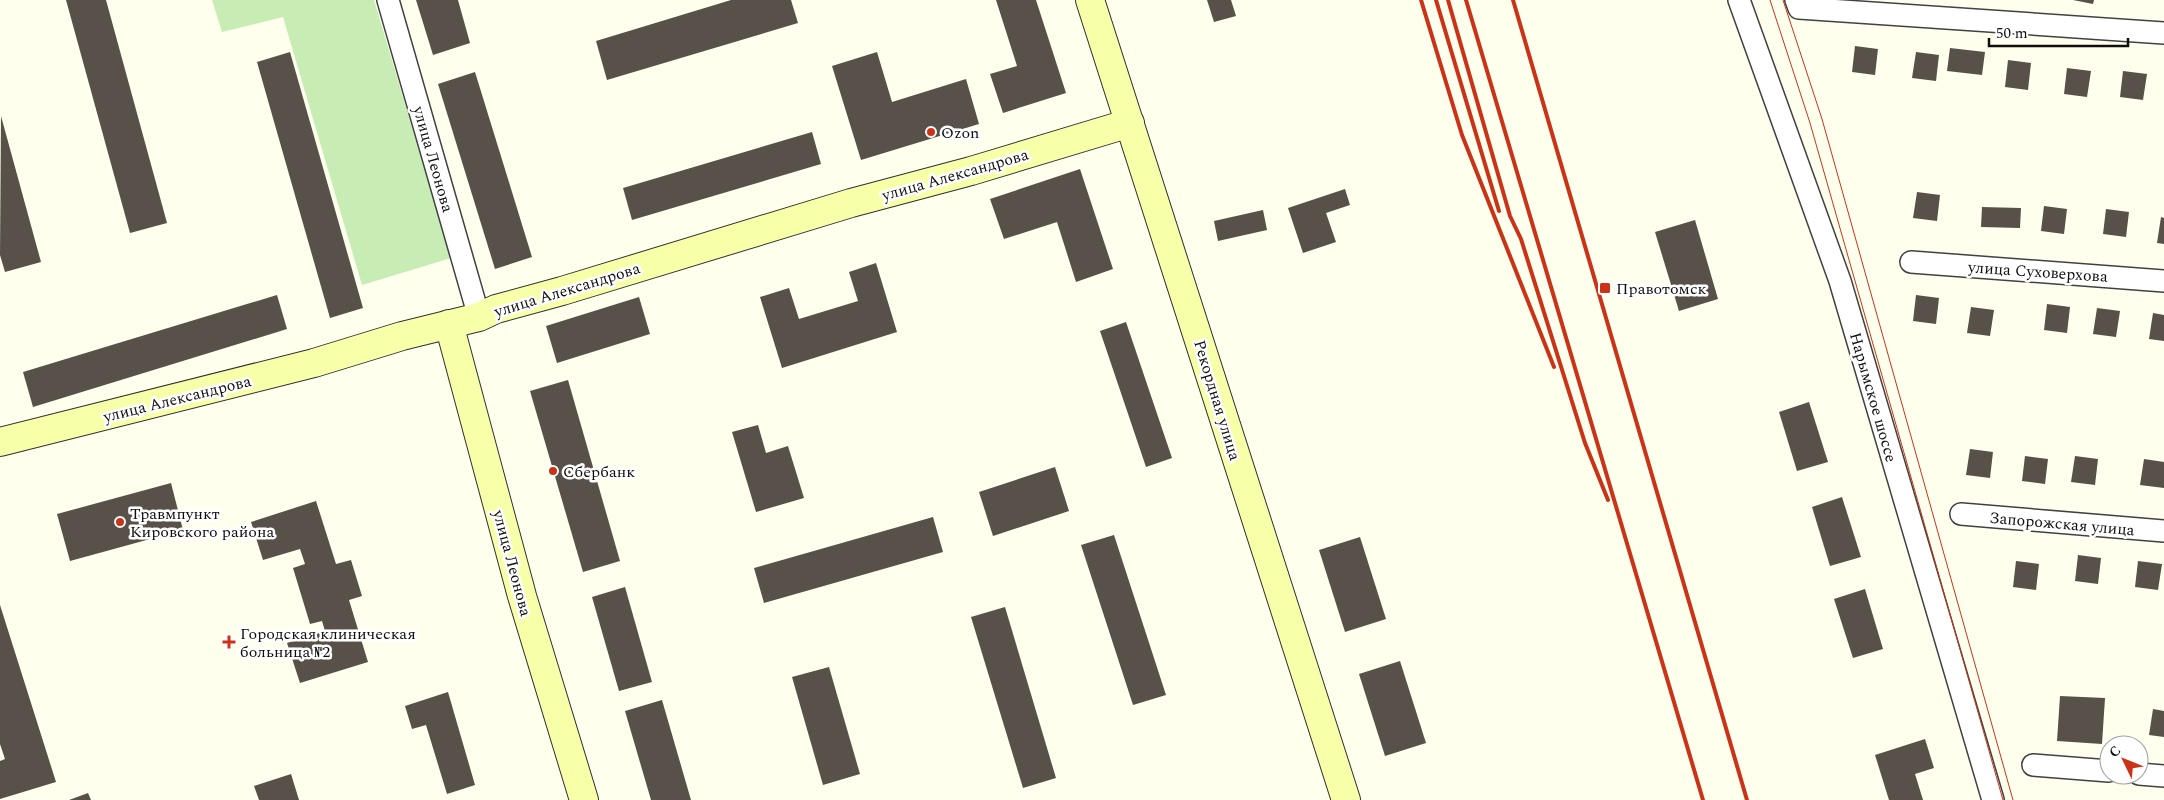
<svg xmlns="http://www.w3.org/2000/svg" width="2164" height="800" viewBox="0 0 2164 800" font-family="Spectral,serif">
<style>
.green{fill:#c7edb4}
.building{fill:#575149}
.lines{fill:none;stroke-linecap:round;stroke-linejoin:round}
.street-casing{stroke:#414141;stroke-width:24}
.secondary-casing{stroke:#303030;stroke-width:30}
.street{stroke:#fff;stroke-width:21}
.secondary{stroke:#f8ffa9;stroke-width:28}
.tram{stroke:#cb3319;stroke-width:1}
.rail{stroke:#cb3319;stroke-width:4}
.poi-dot{fill:#cb3319;stroke:#fff;stroke-width:2}
.labels{text-anchor:middle;stroke-width:5;stroke-linejoin:round;paint-order:stroke}
.poi-label{font-size:16px;fill:#0e0e0e;stroke:#fff;text-anchor:start}
.street-label{font-size:16px;fill:#0e0e0e;stroke:#fff}
</style>
<rect width="100%" height="100%" fill="#ffe"/>
<!-- green -->
<path class="green" d="M 212,0 L 374,0 L 451,258 L 362,285 L 283,17 L 222,32 Z"/>
<!-- building -->
<g class="building">
<path d="M 66,0 L 106,0 L 167,223 L 130,233 Z"/>
<path d="M 416,0 L 458,0 L 470,43 L 433,55 Z"/>
<path d="M 731,0 L 791,0 L 798,23 L 607,80 L 596,41 Z"/>
<path d="M 996,0 L 1036,0 L 1066,93 L 1003,113 L 990,74 L 1017,66 Z"/>
<path d="M 1207,0 L 1231,0 L 1236,16 L 1214,22 Z"/>
<path d="M 2073,0 L 2094,0 L 2093,4 Z"/>
<path d="M 1855,46 L 1878,49 L 1875,75 L 1852,72 Z"/>
<path d="M 1950,48 L 1985,52 L 1982,75 L 1947,71 Z"/>
<path d="M 290,52 L 363,308 L 330,318 L 257,62 Z"/>
<path d="M 877,52 L 892,102 L 966,79 L 979,124 L 861,160 L 832,66 Z"/>
<path d="M 1916,52 L 1939,55 L 1936,81 L 1912,78 Z"/>
<path d="M 2008,60 L 2031,63 L 2028,90 L 2005,87 Z"/>
<path d="M 2067,68 L 2091,71 L 2087,97 L 2064,94 Z"/>
<path d="M 2123,71 L 2147,74 L 2143,100 L 2120,97 Z"/>
<path d="M 475,72 L 532,257 L 495,269 L 438,84 Z"/>
<path d="M 1,116 L 41,262 L 5,272 L 0,255 Z"/>
<path d="M 812,132 L 821,164 L 632,220 L 623,188 Z"/>
<path d="M 1080,169 L 1113,269 L 1076,282 L 1057,222 L 1004,239 L 990,199 Z"/>
<path d="M 1345,189 L 1350,205 L 1326,213 L 1336,242 L 1303,253 L 1288,208 Z"/>
<path d="M 1917,192 L 1940,195 L 1937,221 L 1913,218 Z"/>
<path d="M 2044,206 L 2067,209 L 2064,234 L 2041,231 Z"/>
<path d="M 1982,207 L 2021,208 L 2020,228 L 1981,227 Z"/>
<path d="M 2106,209 L 2129,212 L 2126,237 L 2103,234 Z"/>
<path d="M 1263,210 L 1267,230 L 1218,241 L 1214,221 Z"/>
<path d="M 2161,217 L 2164,218 L 2164,244 L 2157,243 Z"/>
<path d="M 1695,220 L 1718,299 L 1679,311 L 1655,232 Z"/>
<path d="M 876,263 L 897,332 L 782,368 L 760,297 L 789,288 L 799,319 L 858,301 L 849,272 Z"/>
<path d="M 277,295 L 287,329 L 33,407 L 23,372 Z"/>
<path d="M 1916,295 L 1939,298 L 1936,324 L 1913,321 Z"/>
<path d="M 639,297 L 650,334 L 557,363 L 546,326 Z"/>
<path d="M 2047,304 L 2070,307 L 2067,333 L 2044,330 Z"/>
<path d="M 1971,307 L 1994,310 L 1990,336 L 1967,333 Z"/>
<path d="M 2097,308 L 2120,311 L 2116,337 L 2093,334 Z"/>
<path d="M 2153,313 L 2164,315 L 2164,341 L 2149,339 Z"/>
<path d="M 1126,322 L 1172,458 L 1146,467 L 1100,331 Z"/>
<path d="M 568,380 L 620,561 L 583,572 L 530,391 Z"/>
<path d="M 1809,402 L 1828,462 L 1797,471 L 1779,412 Z"/>
<path d="M 758,425 L 766,453 L 788,446 L 804,498 L 756,512 L 732,432 Z"/>
<path d="M 1970,449 L 1993,452 L 1990,478 L 1966,475 Z"/>
<path d="M 2025,456 L 2048,459 L 2045,484 L 2022,481 Z"/>
<path d="M 2075,456 L 2098,459 L 2095,485 L 2071,482 Z"/>
<path d="M 2144,459 L 2164,462 L 2164,488 L 2140,485 Z"/>
<path d="M 1055,467 L 1069,511 L 993,536 L 979,492 Z"/>
<path d="M 171,483 L 183,530 L 70,561 L 57,514 Z"/>
<path d="M 1842,497 L 1861,557 L 1830,566 L 1812,507 Z"/>
<path d="M 316,501 L 336,564 L 351,560 L 362,596 L 349,600 L 368,662 L 300,683 L 287,643 L 325,631 L 322,621 L 310,624 L 293,568 L 305,564 L 300,549 L 263,560 L 251,522 Z"/>
<path d="M 933,517 L 943,552 L 764,603 L 754,568 Z"/>
<path d="M 1114,535 L 1166,695 L 1133,705 L 1081,545 Z"/>
<path d="M 1360,537 L 1386,619 L 1345,632 L 1319,550 Z"/>
<path d="M 2078,555 L 2101,558 L 2098,584 L 2075,581 Z"/>
<path d="M 2016,561 L 2039,564 L 2036,590 L 2013,587 Z"/>
<path d="M 2138,561 L 2162,564 L 2158,590 L 2135,587 Z"/>
<path d="M 625,587 L 652,682 L 619,691 L 592,597 Z"/>
<path d="M 1865,589 L 1883,649 L 1853,658 L 1834,599 Z"/>
<path d="M 0,605 L 56,782 L 0,799 L 0,761 L 5,759 L 0,744 Z"/>
<path d="M 1005,607 L 1056,778 L 1023,788 L 971,617 Z"/>
<path d="M 1400,661 L 1426,743 L 1385,756 L 1359,674 Z"/>
<path d="M 829,667 L 860,774 L 823,785 L 792,677 Z"/>
<path d="M 448,692 L 475,785 L 447,794 L 426,725 L 412,729 L 405,706 Z"/>
<path d="M 2060,696 L 2105,698 L 2102,744 L 2057,741 Z"/>
<path d="M 662,700 L 691,800 L 651,800 L 625,711 Z"/>
<path d="M 2153,709 L 2164,711 L 2164,737 L 2149,735 Z"/>
<path d="M 1925,739 L 1934,768 L 1915,774 L 1923,800 L 1889,800 L 1875,755 Z"/>
<path d="M 291,774 L 299,800 L 259,800 L 254,786 Z"/>
<path d="M 88,793 L 91,800 L 69,800 Z"/>
</g>
<g class="lines">
<defs>
<g id="street">
<path d="M 388,0 L 479,317"/>
<path d="M 1739,0 L 1840,281 L 1993,800"/>
<path d="M 1796,0 L 1799,8 L 2164,33"/>
<path d="M 1911,262 L 2164,281"/>
<path d="M 1961,514 L 2164,531"/>
<path d="M 2033,765 L 2109,771"/>
<path d="M 2139,774 L 2164,776"/>
</g>
<g id="secondary">
<path d="M 1090,0 L 1346,800"/>
<path d="M 449,324 L 522,596 L 584,800"/>
<path d="M 0,442 L 314,363 L 402,336 L 479,317 L 496,309 L 562,291 L 851,203 L 971,171 L 1130,123"/>
</g>
</defs>
<!-- street casing -->
<use href="#street" class="street-casing"/>
<!-- secondary casing -->
<use href="#secondary" class="secondary-casing"/>
<!-- street -->
<use href="#street" class="street"/>
<!-- secondary -->
<use href="#secondary" class="secondary"/>
<!-- tram -->
<g class="tram">
<path d="M 1770,0 L 1810,123 L 2003,800"/>
<path d="M 1783,0 L 1822,119 L 2013,800"/>
</g>
<!-- rail -->
<g class="rail">
<path d="M 1421,0 L 1462,135 L 1554,367"/>
<path d="M 1436,0 L 1499,211"/>
<path d="M 1448,0 L 1510,216 L 1521,239 L 1585,443 L 1608,500"/>
<path d="M 1466,0 L 1703,800"/>
<path d="M 1513,0 L 1747,800"/>
</g>
</g>
<!-- markers -->
<g class="poi-dot">
<circle cx="931" cy="132" r="5"/>
<rect x="1599" y="282" width="12" height="12" rx="2.5"/>
<circle cx="553" cy="471" r="5"/>
<circle cx="120" cy="522" r="5"/>
<path d="M226.5 634.5h5v5h5v5h-5v5h-5v-5h-5v-5h5z"/>
</g>
<g class="labels">
<!-- poi labels -->
<g class="poi-label">
<text x="941" y="138">Ozon</text>
<text x="1616" y="294">Правотомск</text>
<text x="563" y="477">Сбербанк</text>
<text x="130" y="519">Травмпункт<tspan x="130" dy="18">Кировского района</tspan></text>
<text x="240" y="639">Городская клиническая<tspan x="240" dy="18">больница №2</tspan></text>
</g>
<!-- street labels -->
<g class="street-label">
<text transform="translate(434 159) rotate(74)" y="6">улица Леонова</text>
<text transform="translate(955 174) rotate(-16)" y="6">улица Александрова</text>
<text transform="translate(2038 271) rotate(4)" y="6">улица Суховерхова</text>
<text transform="translate(567 289) rotate(-17)" y="6">улица Александрова</text>
<text transform="translate(1874 397) rotate(74)" y="6">Нарымское шоссе</text>
<text transform="translate(177 398) rotate(-14)" y="6">улица Александрова</text>
<text transform="translate(1218 400) rotate(73)" y="6">Рекордная улица</text>
<text transform="translate(2062 523) rotate(5)" y="6">Запорожская улица</text>
<text transform="translate(513 563) rotate(75)" y="6">улица Леонова</text>
</g>
</g>
<!-- north arrow -->
<g transform="translate(2124 760) rotate(313)"><circle r="24" fill="#ffffff" stroke="#9f9f9f"/>
<path d="M0-4L9 19L0 12L-9 19Z" fill="#cb3319"/>
<text y="-8" font-size="14" font-weight="bold" text-anchor="middle" fill="#0e0e0e">С</text>
</g>
<!-- scale -->
<path d="M1989 38v8h139v-8" fill="none" stroke="#0e0e0e" stroke-width="2.5"/>
<text x="1996" y="38" font-size="15" fill="#0e0e0e" stroke="#ffffff" stroke-width="4" paint-order="stroke">50 m</text>
</svg>
